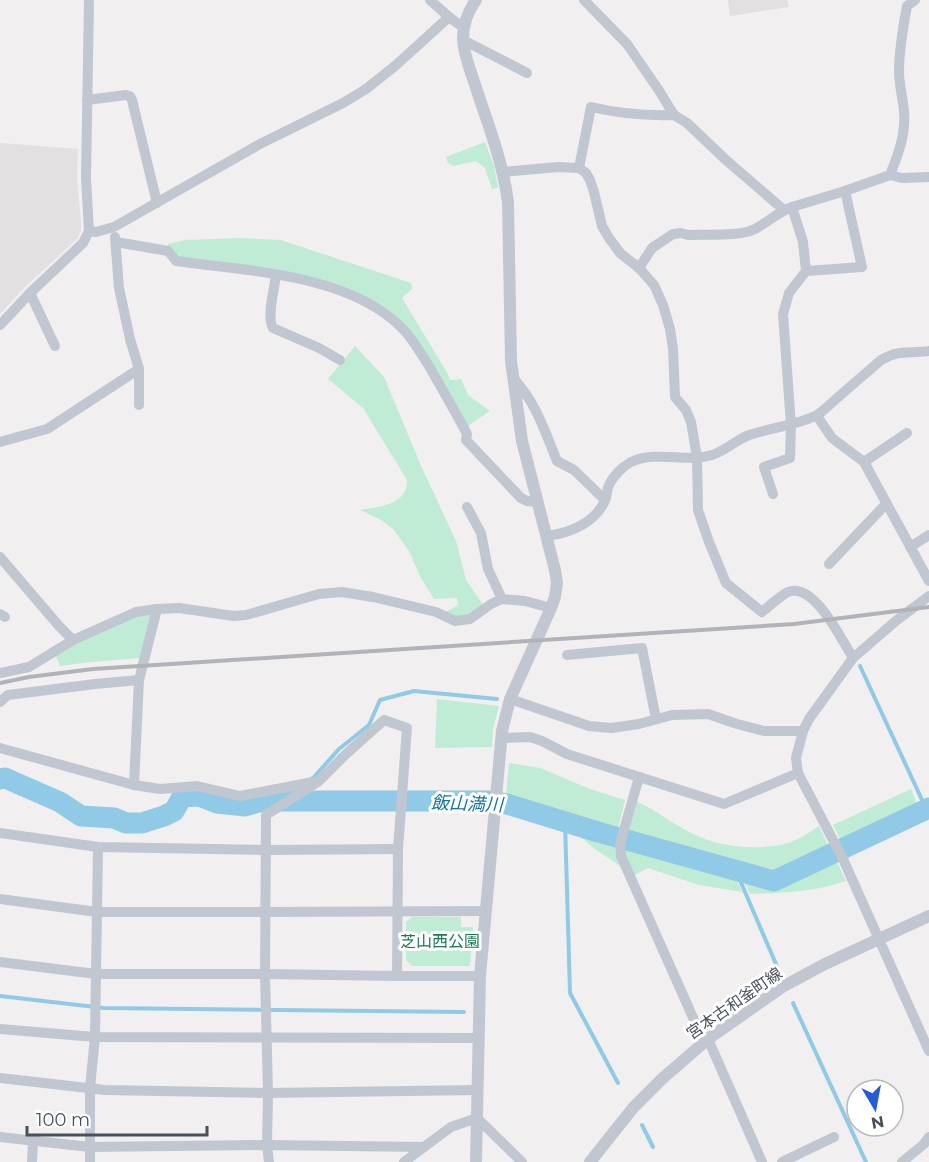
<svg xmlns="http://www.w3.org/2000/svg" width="929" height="1162" viewBox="0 0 929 1162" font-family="Montserrat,'Noto Sans JP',sans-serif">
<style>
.education{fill:#e2e0e0}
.green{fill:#c0ecd6}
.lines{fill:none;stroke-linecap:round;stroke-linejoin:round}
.stream{stroke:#90cae6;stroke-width:4}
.river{stroke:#90cae6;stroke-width:21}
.minor{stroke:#c0c7d0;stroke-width:10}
.tertiary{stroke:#c0c7d0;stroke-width:12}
.rail{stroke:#b1b3b9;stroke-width:4}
.labels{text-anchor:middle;stroke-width:6;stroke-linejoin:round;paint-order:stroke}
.park-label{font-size:16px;fill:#1d7855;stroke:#fff}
.street-label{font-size:16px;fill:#48505b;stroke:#fff}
.water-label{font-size:18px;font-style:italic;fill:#1573a1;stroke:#fff}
</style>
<rect width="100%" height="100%" fill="#f1efef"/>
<!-- education -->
<g class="education">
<path d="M 728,0 L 787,0 L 789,7 L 730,16 Z"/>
<path d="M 0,143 L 78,149 L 77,177 L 81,222 L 81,231 L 77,239 L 25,287 L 0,314 Z"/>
</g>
<!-- green -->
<g class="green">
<path d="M 485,142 L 494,166 L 498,188 L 492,189 L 485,168 L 476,161 L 453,166 L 448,163 L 446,157 Z"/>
<path d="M 240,238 L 281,240 L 411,283 L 412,289 L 402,298 L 448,374 L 450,380 L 461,379 L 468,395 L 490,411 L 468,426 L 389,313 C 349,282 308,276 260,269 C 233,265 206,261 178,257 L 168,250 L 168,244 L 184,240 Z"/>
<path d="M 355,346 L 384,377 L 422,468 L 456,541 L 466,580 L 484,606 L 475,612 L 457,618 L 444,613 L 458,605 L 457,598 L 434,599 L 421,578 L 409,551 L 393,529 L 381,520 L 360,510 C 378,507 408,505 407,480 L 363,408 L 328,379 Z"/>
<path d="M 148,613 L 151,618 L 140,658 L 91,662 L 60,666 L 56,656 L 76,642 L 137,615 Z"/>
<path d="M 437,699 L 499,706 L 493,729 L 492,747 L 435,748 Z"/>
<path d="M 509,763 L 540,768 L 590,789 L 625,800 L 618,829 L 506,795 Z"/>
<path d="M 911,789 L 918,807 L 841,841 L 833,825 Z"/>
<path d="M 636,801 C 658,811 678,828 700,837 C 725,848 765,851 791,842 C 801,838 810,832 819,826 L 829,848 L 774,874 L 627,833 Z"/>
<path d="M 573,831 L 614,844 L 620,866 L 595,849 Z"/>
<path d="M 623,846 L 736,878 L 742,892 L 699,885 L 648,868 L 634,875 L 625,857 Z"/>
<path d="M 836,860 L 846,881 C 814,892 783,893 750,894 L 743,879 L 775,887 Z"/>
<path d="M 412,917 L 461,917 L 461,927 L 473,927 L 470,966 L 412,966 L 406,960 L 406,922 Z"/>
</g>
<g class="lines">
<!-- stream -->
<g class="stream">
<path d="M 860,666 L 929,815"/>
<path d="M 310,780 L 314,777 L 339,749 L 369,725 L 380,700 L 414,691 L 497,699"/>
<path d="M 277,801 L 296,789"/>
<path d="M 565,822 L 570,993 L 618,1083"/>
<path d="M 736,871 L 779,971"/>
<path d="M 0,996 L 104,1008 L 464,1012"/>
<path d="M 793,1003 L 866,1162"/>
<path d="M 642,1125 L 653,1147"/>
</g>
<!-- river -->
<path class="river" d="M 0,779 L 5,778 L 60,802 L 81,816 L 114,818 L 126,823 L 142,823 L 164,816 L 174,811 L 182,797 L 199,796 L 217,803 L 245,806 L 259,802 L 284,801 L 487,801 L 507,804 L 598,832 L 774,881 L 929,808"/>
<!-- minor -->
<g class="minor">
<path d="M 430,0 L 449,17 L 464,28"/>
<path d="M 584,0 L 627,44 L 658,89 L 674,115 L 687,123 L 726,160 L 784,210"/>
<path d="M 463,40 L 527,73"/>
<path d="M 87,100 L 126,95 L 130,96 L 132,100 L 157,203"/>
<path d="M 579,168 L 591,107 C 621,114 644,116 674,115"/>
<path d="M 503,172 L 558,167 L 579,168 L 586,173 L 590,180 L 594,192 L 602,226 L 609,238 L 620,253 L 639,268 L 654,285 L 663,305 L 670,329 L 673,349 L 675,397 L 686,410 L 691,422 L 697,457 L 698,510 L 709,542 L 726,583 L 762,612 C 769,606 780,596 788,592 C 814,581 842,641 853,658"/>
<path d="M 890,175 C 898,155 906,134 904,112 C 903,98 899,85 899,71 C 899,49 903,28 907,6 L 915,0"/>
<path d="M 89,231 L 96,232 L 114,227 L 260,144 L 343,103 L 366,89 L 395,66 L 449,17"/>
<path d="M 115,237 L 119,288 L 130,339 L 139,369 L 139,405"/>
<path d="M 116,242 L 168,251 L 176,261 C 247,271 350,274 403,329 C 413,339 421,354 429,366 C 442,389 455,411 467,434 L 466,440 L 521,498 L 527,501 L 538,502"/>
<path d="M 639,268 L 652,248 L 673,234 L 681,233 L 688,235 C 707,234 739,237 755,229 C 768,222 778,212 792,207 L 845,191 L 890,175 L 902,178 L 929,177"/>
<path d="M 806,271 L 862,267 L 845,191"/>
<path d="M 276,275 C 275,287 266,317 273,328 L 319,348 L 340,360"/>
<path d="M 30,293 L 55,346"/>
<path d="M 0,325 L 30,293 L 83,243 L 89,231 L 86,178 L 89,0"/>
<path d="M 513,378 C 536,402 545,432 557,461 L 574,470 L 605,500"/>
<path d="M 817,416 L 832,438 L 864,462 L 929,581"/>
<path d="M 0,442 L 47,429 L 139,369"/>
<path d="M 864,462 L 907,433"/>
<path d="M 773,494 L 764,467 L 790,458 L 791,425 L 783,314 L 789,293 L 806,271 L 803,242 L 792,207"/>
<path d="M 467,507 L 481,533 L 488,569 L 502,599"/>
<path d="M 547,536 C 571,533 597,522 606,498 C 607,494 607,489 609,485 C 613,476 622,467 631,462 C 657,450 686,463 712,455 C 725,451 736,440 749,435 C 770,428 794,426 815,416 C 822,413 829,405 836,399 C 851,386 866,373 881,360 C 900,349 909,354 929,351"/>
<path d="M 910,547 L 929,535"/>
<path d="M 0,557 L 59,626 L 73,640"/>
<path d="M 829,564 L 886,504"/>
<path d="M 929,596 L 897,620 L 853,658 L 809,719 L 803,731 L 796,758 L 798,773 L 843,859 L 929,1051"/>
<path d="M 0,614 L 5,617"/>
<path d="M 567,655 L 642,648 L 656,719"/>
<path d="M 0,673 L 29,667 L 73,640 L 136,612 L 157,609 L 179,608 L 234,616 L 246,615 L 319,594 L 342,592 L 373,597 L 436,612 L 455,621 L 470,619 L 491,604 L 502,599 L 525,601 L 551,608"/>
<path d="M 510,699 L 589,726 L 611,728 L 639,724 L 672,715 L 708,714 L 737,724 L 764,731 L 803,731"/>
<path d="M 0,702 L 8,695 L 95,684 L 139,680"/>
<path d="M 501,738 L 530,737 L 542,741 L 567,754 L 724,804 L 798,773"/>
<path d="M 0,748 L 134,785 L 160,789 L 197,786 L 240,796 L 313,782"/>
<path d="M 639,777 L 620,844 L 621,856 L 699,1031 L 708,1039 L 762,1162"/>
<path d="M 134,785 L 139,680 L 157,609"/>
<path d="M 0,833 L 98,847 L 265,850 L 398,849"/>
<path d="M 0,899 L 97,912 L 265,912 L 486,911"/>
<path d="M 0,962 L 96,974 L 265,974 L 397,976 L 480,976"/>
<path d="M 0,1029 L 95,1037 L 478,1038"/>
<path d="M 0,1078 L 105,1090 L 268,1093 L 477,1090"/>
<path d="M 0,1137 L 90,1147 L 267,1145 L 424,1147 L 451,1127 L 477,1118 L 522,1162"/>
<path d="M 32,1162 L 33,1141"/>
<path d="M 90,1162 L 90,1088 L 95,1037 L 98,847"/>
<path d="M 269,1162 L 267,1145 L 268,1093 L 265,974 L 266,815 L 319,781 L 345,755 L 384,720 L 407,728 L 398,849 L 397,976"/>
<path d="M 404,1162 L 424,1147"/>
<path d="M 782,1162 L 834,1137"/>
<path d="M 902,1162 L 924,1144 L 929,1137"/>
</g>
<!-- tertiary -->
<g class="tertiary">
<path d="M 476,1162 L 480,976 L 502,731 L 510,699 L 551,608 L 555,597 L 557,583 L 555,570 L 522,441 L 511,361 L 508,202 C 503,164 490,129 478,94 C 473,77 464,57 463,39 C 463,26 468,11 476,0"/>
<path d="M 590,1162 L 633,1108 L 663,1078 L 708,1039 L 782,987 L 825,964 L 929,916"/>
</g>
<!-- rail -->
<path class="rail" d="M 0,683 L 29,677 L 93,669 L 794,624 L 929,607"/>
</g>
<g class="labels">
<!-- park labels -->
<g class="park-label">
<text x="440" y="947">芝山西公園</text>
</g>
<!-- street labels -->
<g class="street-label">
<text transform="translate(734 1003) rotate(-35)" y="6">宮本古和釜町線</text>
</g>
<!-- water labels -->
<g class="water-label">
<text transform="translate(467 804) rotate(2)" y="6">飯山満川</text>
</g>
</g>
<!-- north arrow -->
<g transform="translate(875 1108) rotate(170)"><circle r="28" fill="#ffffff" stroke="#b6b9bd" stroke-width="1.5"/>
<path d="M0-4.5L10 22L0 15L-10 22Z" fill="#245cd6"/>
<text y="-9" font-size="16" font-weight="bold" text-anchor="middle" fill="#48505b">N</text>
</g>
<!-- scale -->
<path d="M27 1126v9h180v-9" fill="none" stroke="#48505b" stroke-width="3"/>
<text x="36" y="1126" font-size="18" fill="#48505b" stroke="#ffffff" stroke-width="4.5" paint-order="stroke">100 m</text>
</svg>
